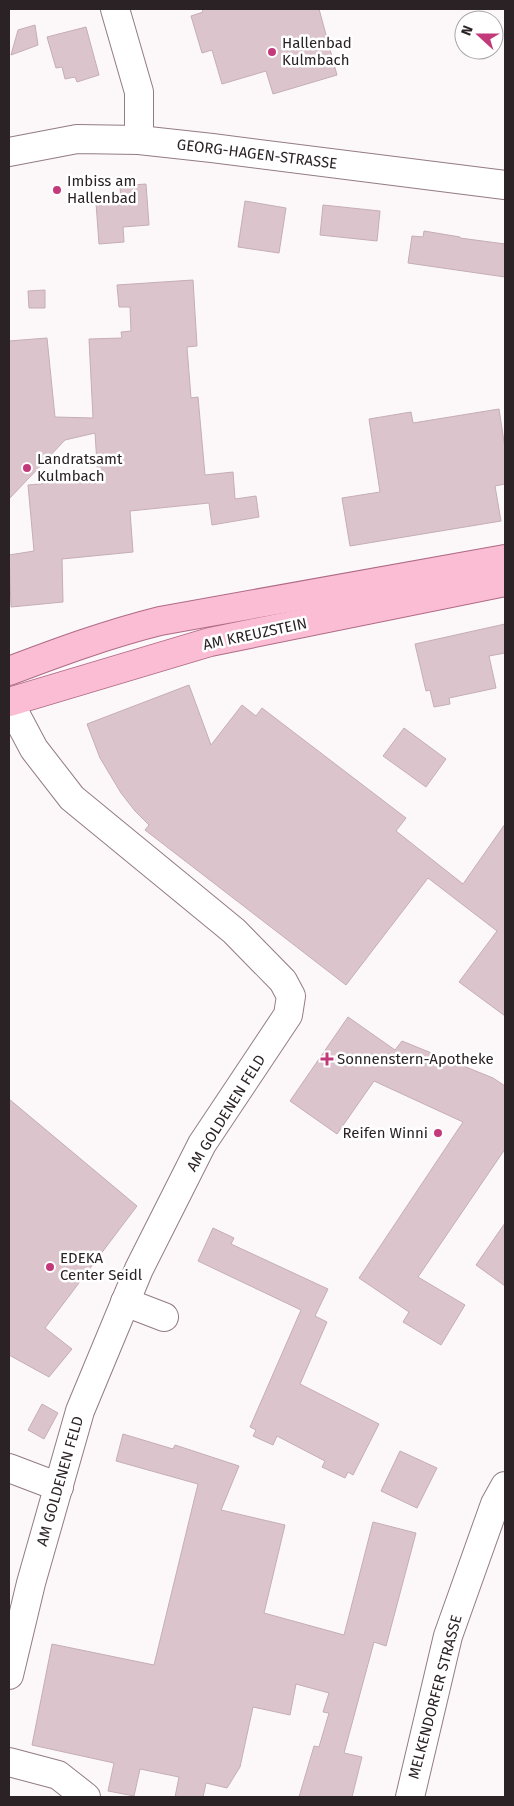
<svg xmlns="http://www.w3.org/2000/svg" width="514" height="1806" viewBox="0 0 514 1806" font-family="'Fira Sans',sans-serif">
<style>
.building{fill:#dcc4cc;stroke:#c5aeb5}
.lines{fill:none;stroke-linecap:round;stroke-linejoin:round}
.minor-casing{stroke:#927c83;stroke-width:30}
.major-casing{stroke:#af6a85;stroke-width:30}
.minor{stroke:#fff;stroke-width:28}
.major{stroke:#fabdd4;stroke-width:28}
.poi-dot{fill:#c23a7a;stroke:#fff;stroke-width:2}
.labels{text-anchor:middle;stroke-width:5;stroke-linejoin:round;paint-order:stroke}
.poi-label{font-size:15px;fill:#2b2225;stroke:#fff;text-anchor:start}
.street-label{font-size:15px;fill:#2b2225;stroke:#fff}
</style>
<rect width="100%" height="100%" fill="#fcf7f8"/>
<!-- building -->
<g class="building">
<path d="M 202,9 L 319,9 L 337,75 L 273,94 L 266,71 L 222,84 L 212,50 L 202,53 L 191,16 L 203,12 Z"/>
<path d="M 35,25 L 38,45 L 11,55 L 18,30 Z"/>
<path d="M 86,27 L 99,75 L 77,82 L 75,77 L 65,79 L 62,67 L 56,68 L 47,37 Z"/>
<path d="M 146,184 L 149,225 L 123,227 L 124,242 L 99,244 L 96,203 L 121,201 L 120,186 Z"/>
<path d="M 245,201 L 286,208 L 279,253 L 238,247 Z"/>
<path d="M 323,205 L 380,211 L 377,241 L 320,235 Z"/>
<path d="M 424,231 L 460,237 L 460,238 L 505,244 L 505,277 L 408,263 L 412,236 L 423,237 Z"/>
<path d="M 193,280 L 197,346 L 187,347 L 191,398 L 198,397 L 205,475 L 233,472 L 235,499 L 256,496 L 259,517 L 212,525 L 209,503 L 130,511 L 133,552 L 62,559 L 63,602 L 11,607 L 9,555 L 34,551 L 28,485 L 98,479 L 95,433 L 65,440 L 9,499 L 9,341 L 47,338 L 55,417 L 93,418 L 89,339 L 122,338 L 121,332 L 131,331 L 130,307 L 119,307 L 117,285 Z"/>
<path d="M 45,290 L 45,308 L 29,308 L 28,291 Z"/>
<path d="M 499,409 L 505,448 L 505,484 L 495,486 L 501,521 L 350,546 L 342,498 L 380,492 L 369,419 L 411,412 L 413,423 Z"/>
<path d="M 505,624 L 505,653 L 489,656 L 496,688 L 449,698 L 450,704 L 434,707 L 430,690 L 426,691 L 415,644 Z"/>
<path d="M 189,685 L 211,745 L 242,705 L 256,716 L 262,708 L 406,818 L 396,831 L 463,884 L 505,824 L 505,1016 L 459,982 L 497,931 L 428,878 L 346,985 L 145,830 L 149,825 L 135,811 L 121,793 L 100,758 L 87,724 Z"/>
<path d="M 404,728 L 446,759 L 426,787 L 383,756 Z"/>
<path d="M 348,1017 L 395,1050 L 402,1041 L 493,1078 L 505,1086 L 505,1149 L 418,1277 L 465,1305 L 441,1345 L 403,1322 L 409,1312 L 359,1278 L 463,1122 L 374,1081 L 337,1134 L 290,1101 Z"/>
<path d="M 9,1099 L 137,1206 L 45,1328 L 72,1349 L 49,1377 L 9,1355 Z"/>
<path d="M 505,1223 L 505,1286 L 476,1265 Z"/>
<path d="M 213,1228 L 234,1238 L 231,1244 L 328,1289 L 315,1316 L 327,1322 L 300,1384 L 379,1424 L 353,1475 L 348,1472 L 345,1478 L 322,1467 L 325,1461 L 277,1436 L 273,1445 L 253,1436 L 256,1430 L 250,1427 L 301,1310 L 198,1261 Z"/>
<path d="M 42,1404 L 58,1413 L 44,1439 L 28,1430 Z"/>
<path d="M 123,1434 L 173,1449 L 175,1445 L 239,1466 L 221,1510 L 285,1525 L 264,1613 L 344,1635 L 373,1522 L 416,1533 L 386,1646 L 374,1642 L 344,1753 L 362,1757 L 352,1797 L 299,1797 L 314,1746 L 319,1747 L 329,1713 L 323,1712 L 329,1693 L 296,1684 L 290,1715 L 253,1707 L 240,1767 L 227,1788 L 206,1783 L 203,1797 L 175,1797 L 179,1777 L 140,1769 L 134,1796 L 108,1791 L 114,1763 L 32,1745 L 52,1644 L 154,1665 L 198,1484 L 116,1461 Z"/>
<path d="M 400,1451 L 437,1468 L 417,1508 L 381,1491 Z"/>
</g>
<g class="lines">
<defs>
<g id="minor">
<path d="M 115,9 L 139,92 L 139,140"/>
<path d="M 9,152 L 77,139 L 139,140 L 212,148 L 505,185"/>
<path d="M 9,702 L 34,749 L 72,798 L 234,931 L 283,981 L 291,996 L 288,1015 L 202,1144 L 139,1269 L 80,1411 L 31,1583 L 9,1675"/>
<path d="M 125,1302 L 164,1317"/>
<path d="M 9,1468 L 59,1487"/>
<path d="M 9,1762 L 58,1775 L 86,1797"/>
<path d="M 410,1797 L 448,1636 L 495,1504 L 505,1486"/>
</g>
<g id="major">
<path d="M 9,671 C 59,652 108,634 160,621 L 505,559"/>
<path d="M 9,702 L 210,642 L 505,582"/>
</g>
</defs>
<!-- minor casing -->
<use href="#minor" class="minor-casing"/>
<!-- major casing -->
<use href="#major" class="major-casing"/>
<!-- minor -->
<use href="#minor" class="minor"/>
<!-- major -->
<use href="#major" class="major"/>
</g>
<!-- markers -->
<g class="poi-dot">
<circle cx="272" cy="52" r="5"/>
<circle cx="57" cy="190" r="5"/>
<circle cx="27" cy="468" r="5"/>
<path d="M324.5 1051.5h5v5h5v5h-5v5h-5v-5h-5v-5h5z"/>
<circle cx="438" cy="1133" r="5"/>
<circle cx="50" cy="1267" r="5"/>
</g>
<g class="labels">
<!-- poi labels -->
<g class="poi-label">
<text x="282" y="48">Hallenbad<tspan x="282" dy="17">Kulmbach</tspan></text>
<text x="67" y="186">Imbiss am<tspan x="67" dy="17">Hallenbad</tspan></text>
<text x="37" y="464">Landratsamt<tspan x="37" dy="17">Kulmbach</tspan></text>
<text x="337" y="1064">Sonnenstern-Apotheke</text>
<text x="428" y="1138" text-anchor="end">Reifen Winni</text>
<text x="60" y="1263">EDEKA<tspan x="60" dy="17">Center Seidl</tspan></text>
</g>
<!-- street labels -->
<g class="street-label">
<text transform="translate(257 154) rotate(7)" y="5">GEORG-HAGEN-STRASSE</text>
<text transform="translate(255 634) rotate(-12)" y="5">AM KREUZSTEIN</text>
<text transform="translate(226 1113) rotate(-58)" y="5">AM GOLDENEN FELD</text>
<text transform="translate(60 1481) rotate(-74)" y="5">AM GOLDENEN FELD</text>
<text transform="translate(435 1697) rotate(-75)" y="5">MELKENDORFER STRASSE</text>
</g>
</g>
<!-- border -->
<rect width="514" height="1806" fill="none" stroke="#2b2225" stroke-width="20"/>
<!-- north arrow -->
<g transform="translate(479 35) rotate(291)"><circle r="24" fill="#ffffff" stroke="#aaa7a8"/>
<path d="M0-4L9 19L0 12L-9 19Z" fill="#c23a7a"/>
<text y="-8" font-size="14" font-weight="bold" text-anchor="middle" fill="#2b2225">N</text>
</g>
</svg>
